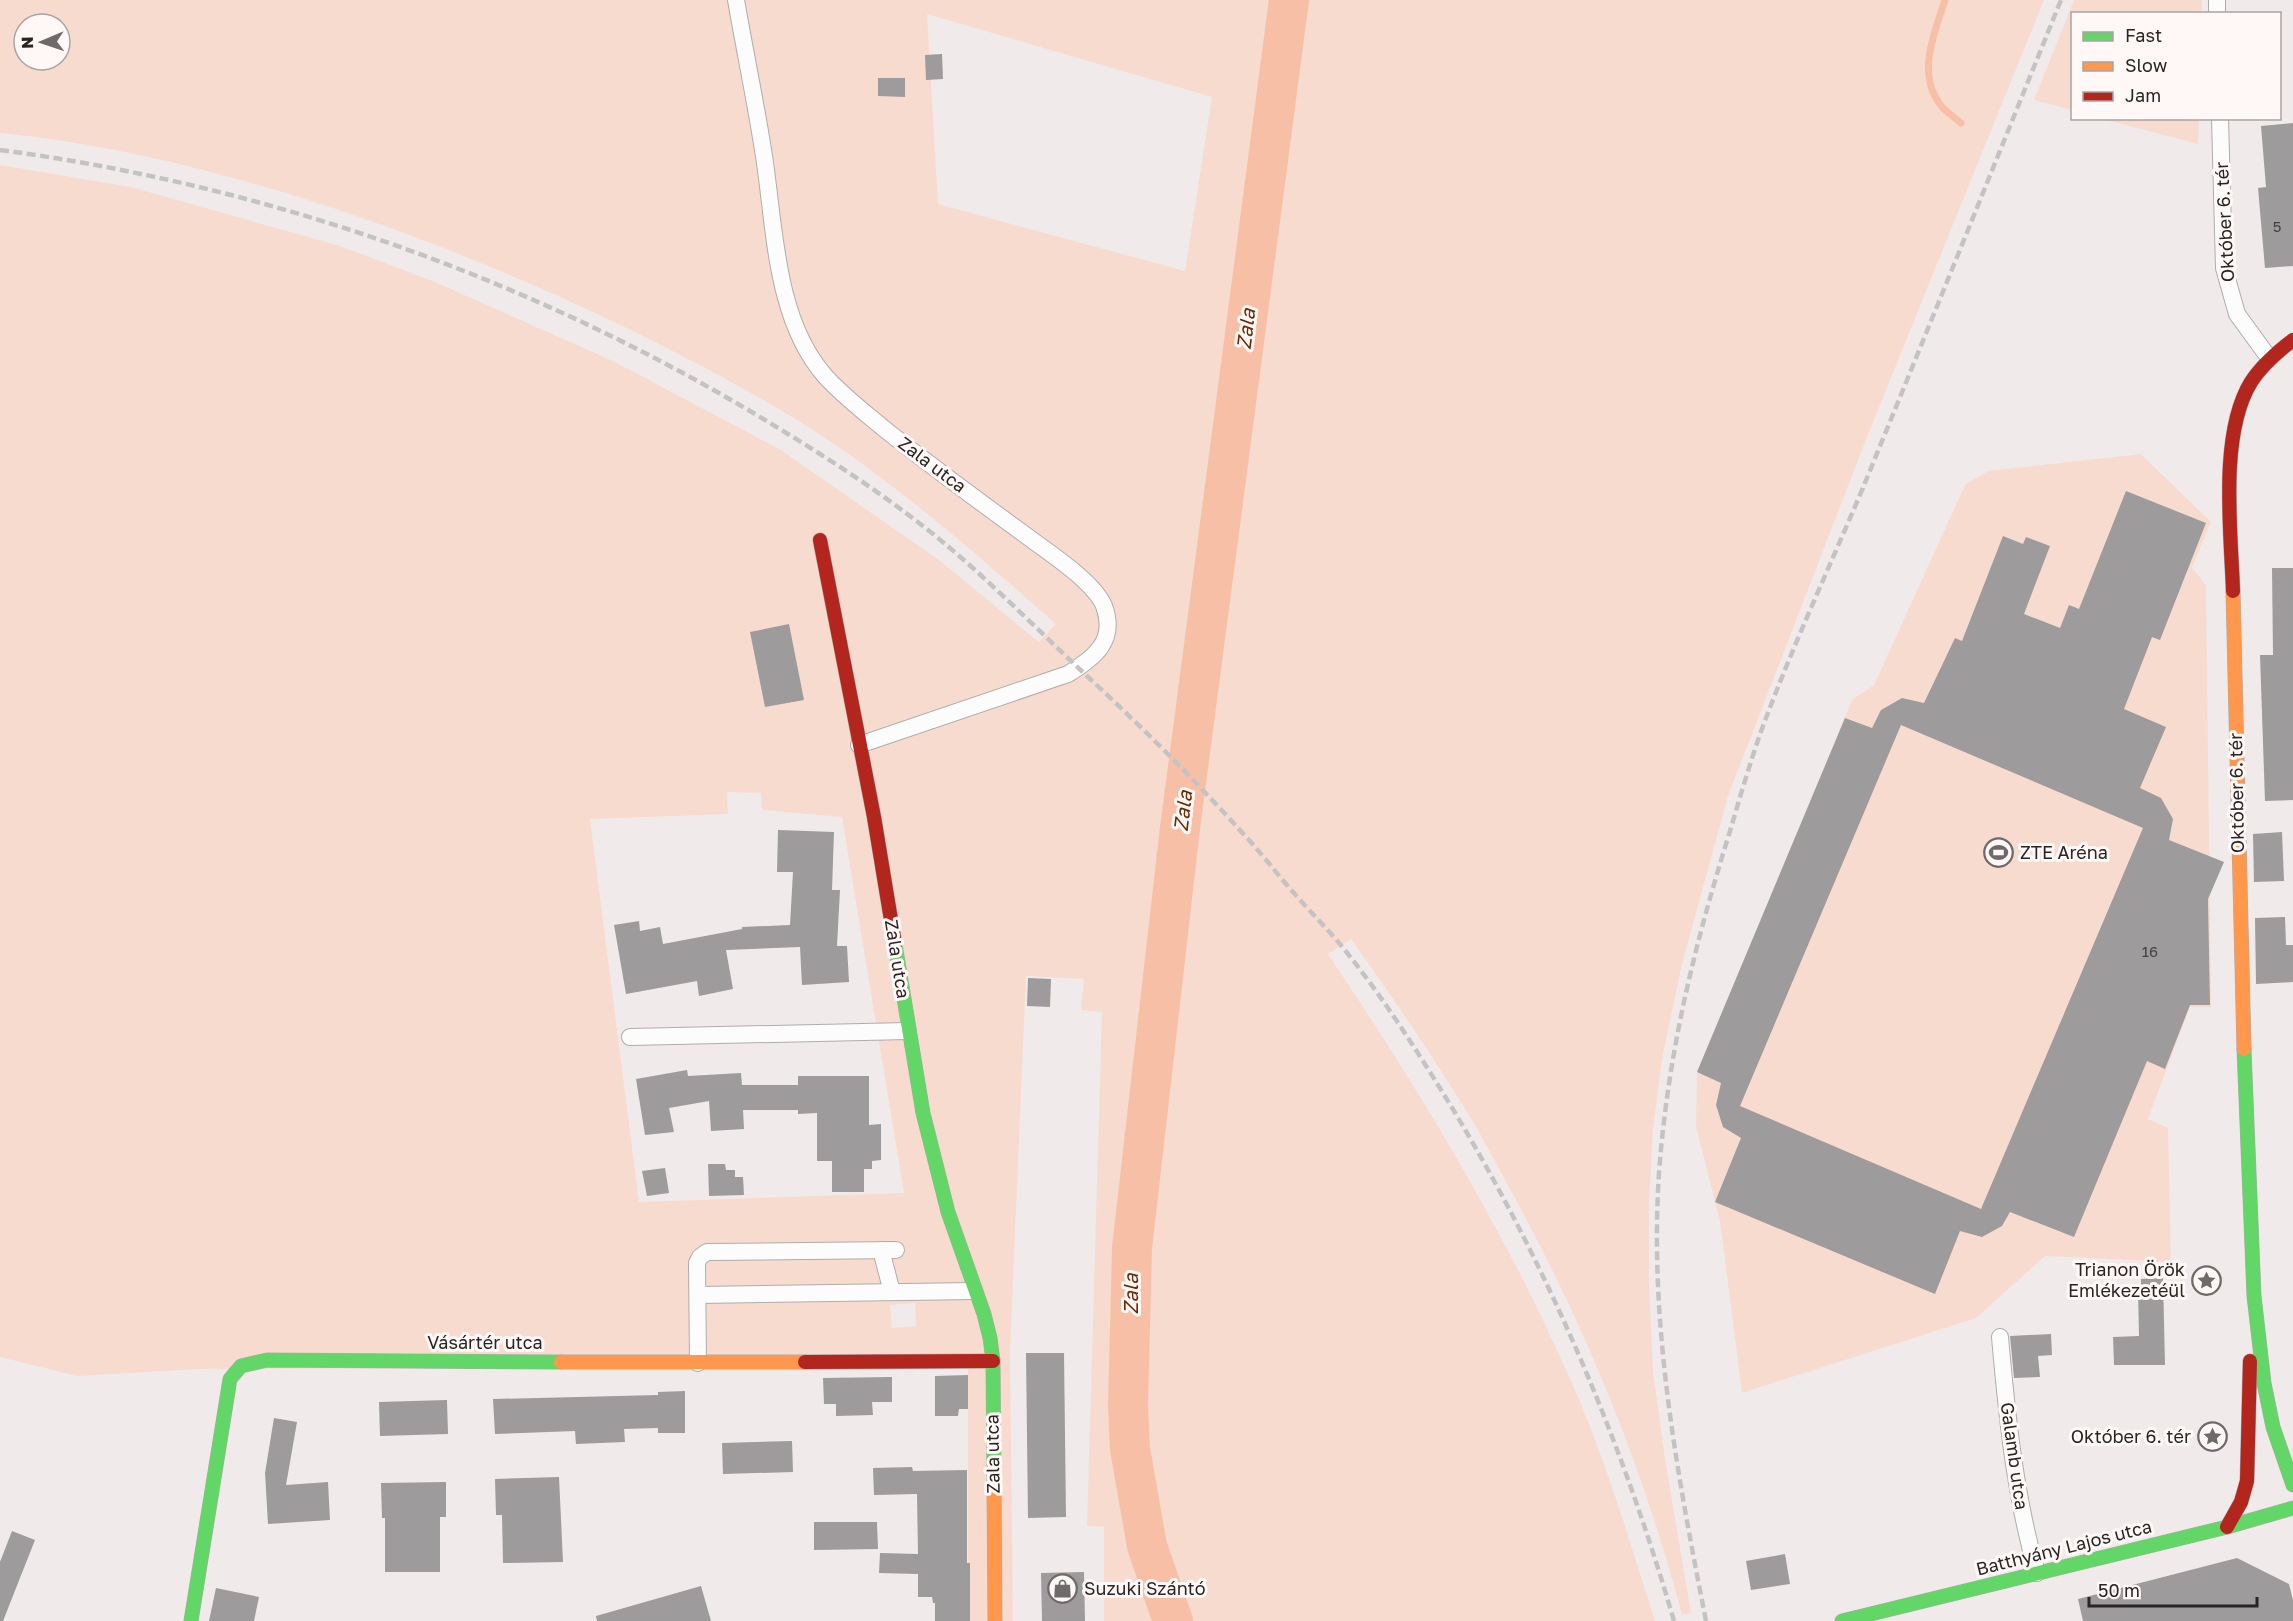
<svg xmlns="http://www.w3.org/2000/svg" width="2293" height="1621" viewBox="0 0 2293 1621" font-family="'Golos Text',sans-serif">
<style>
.green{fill:#f8dbcf;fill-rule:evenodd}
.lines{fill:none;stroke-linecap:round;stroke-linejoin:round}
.stream{stroke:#f8bfa7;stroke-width:7}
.river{stroke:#f8bfa7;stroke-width:40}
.building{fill:#9d9b9c;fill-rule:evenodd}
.street-casing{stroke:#b0acab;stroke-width:18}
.fast-casing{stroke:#b0acab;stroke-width:15}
.slow-casing{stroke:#b0acab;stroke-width:15}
.jam-casing{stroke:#b0acab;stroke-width:15}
.street{stroke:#fdfcfc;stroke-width:16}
.fast{stroke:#63d668;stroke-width:14}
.slow{stroke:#ff974d;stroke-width:14}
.jam{stroke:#b3261e;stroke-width:14}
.rail{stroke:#c4c3c3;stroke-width:4.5;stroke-dasharray:9 4.5;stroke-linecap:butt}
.labels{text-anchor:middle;stroke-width:6;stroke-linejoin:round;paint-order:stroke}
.number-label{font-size:15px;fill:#454242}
.street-label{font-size:18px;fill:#282524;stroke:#fff8f6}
.poi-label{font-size:18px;fill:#282524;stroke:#fff8f6;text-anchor:start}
.water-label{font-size:20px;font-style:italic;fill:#6e2903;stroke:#fff8f6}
</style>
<rect width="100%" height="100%" fill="#f0ebea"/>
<!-- green -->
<g class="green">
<path d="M 0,0 L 2044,0 L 1869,432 L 1728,796 L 1682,964 L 1662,1059 L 1653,1129 L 1649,1204 L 1649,1282 L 1653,1372 L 1665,1459 L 1691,1613 L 1682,1615 C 1643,1467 1585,1325 1511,1191 C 1498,1168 1486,1143 1472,1120 C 1434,1058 1393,998 1351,939 L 1328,954 C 1423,1095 1511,1241 1578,1397 C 1609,1470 1631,1546 1655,1621 L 1104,1621 L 1104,1527 L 1087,1526 L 1102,1012 L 1081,1010 L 1084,979 L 1026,976 L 1010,1351 L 1013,1621 L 968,1621 L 968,1366 L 199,1369 L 77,1376 L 0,1357 L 0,165 L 131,187 L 340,246 L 435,282 L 613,361 L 781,450 L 939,560 L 1039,642 L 1056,624 C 984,561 913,498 834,444 C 774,403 708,369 643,336 C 515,273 382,220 244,181 C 165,159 83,141 0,133 ZM 927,14 L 1212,97 L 1185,271 L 938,204 ZM 24,24 L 60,24 L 60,60 L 24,60 ZM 727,792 L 761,793 L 762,810 L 842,817 L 904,1193 L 639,1202 L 590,819 L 728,814 ZM 915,1303 L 916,1326 L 892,1328 L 890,1305 Z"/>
<path d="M 2074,0 L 2202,0 L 2202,13 L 2072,14 L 2072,110 L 2034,100 Z"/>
<path d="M 2103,119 L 2199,119 L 2198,144 Z"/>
<path d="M 2141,454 L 2211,522 L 2192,568 L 2206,585 L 2211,1007 L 2190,1007 L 2148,1119 L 2168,1128 L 2171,1262 L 2045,1256 L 1976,1318 L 1742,1393 L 1720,1221 L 1696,1127 L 1697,1072 L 1852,700 L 1874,685 L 1965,485 L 1988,471 Z"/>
</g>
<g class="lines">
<!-- stream -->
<path class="stream" d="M 1945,0 C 1934,34 1915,76 1943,108 C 1948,113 1955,118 1961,123"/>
<!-- river -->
<path class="river" d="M 1173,1621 L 1147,1546 L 1130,1449 L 1128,1405 L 1132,1248 L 1180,828 L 1289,0"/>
</g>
<!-- building -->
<g class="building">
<path d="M 942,54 L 943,79 L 926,80 L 925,55 Z"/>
<path d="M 878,78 L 905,78 L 905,97 L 878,96 Z"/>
<path d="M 2293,123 L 2293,266 L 2265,268 L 2258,188 L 2266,187 L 2261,126 Z"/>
<path d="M 2126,491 L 2206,523 L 2160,640 L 2152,637 L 2124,709 L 2166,727 L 2140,788 L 2161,798 L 2173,819 L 2169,840 L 2224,862 L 2208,899 L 2210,1005 L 2190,1005 L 2165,1069 L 2147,1061 L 2074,1237 L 2010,1212 L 2002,1226 L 1982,1237 L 1960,1231 L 1935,1294 L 1715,1202 L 1741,1138 L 1723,1127 L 1716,1105 L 1721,1083 L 1697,1072 L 1845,718 L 1872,728 L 1881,710 L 1902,698 L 1924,703 L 1955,638 L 1962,641 L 2003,536 L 2023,544 L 2026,537 L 2050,546 L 2024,614 L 2060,628 L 2069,605 L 2079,609 ZM 1901,725 L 2143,828 L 1981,1209 L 1740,1106 Z"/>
<path d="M 2272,568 L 2293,568 L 2293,800 L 2265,801 L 2260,655 L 2273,655 Z"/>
<path d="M 789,624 L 804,700 L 765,707 L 750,632 Z"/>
<path d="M 778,830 L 834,832 L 832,890 L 840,890 L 837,946 L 847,946 L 849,982 L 802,985 L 800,947 L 726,950 L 733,989 L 699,996 L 697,981 L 626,994 L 614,925 L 639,921 L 640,931 L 660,927 L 663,944 L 742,929 L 742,927 L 790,925 L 793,872 L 777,872 Z"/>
<path d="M 2282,832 L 2284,881 L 2254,882 L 2253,834 Z"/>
<path d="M 2285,917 L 2286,945 L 2293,945 L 2293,982 L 2256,984 L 2255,918 Z"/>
<path d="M 1028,978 L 1051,979 L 1050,1007 L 1027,1006 Z"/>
<path d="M 687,1070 L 688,1076 L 741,1073 L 742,1085 L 798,1085 L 798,1076 L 869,1076 L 869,1125 L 881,1124 L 881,1160 L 872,1161 L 872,1169 L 864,1169 L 864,1192 L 832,1192 L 832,1161 L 817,1161 L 817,1113 L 798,1114 L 798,1110 L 743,1110 L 744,1129 L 711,1131 L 709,1101 L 669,1108 L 674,1132 L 645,1135 L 636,1079 Z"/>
<path d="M 708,1164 L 725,1164 L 726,1170 L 735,1170 L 735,1177 L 743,1177 L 744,1195 L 709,1196 Z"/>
<path d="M 665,1168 L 669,1193 L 647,1196 L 642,1171 Z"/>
<path d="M 2163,1278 L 2165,1365 L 2114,1365 L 2113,1337 L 2139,1336 L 2138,1289 L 2141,1289 L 2141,1279 Z"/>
<path d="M 2051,1334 L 2052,1355 L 2038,1356 L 2040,1377 L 2014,1378 L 2010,1336 Z"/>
<path d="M 1026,1353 L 1064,1353 L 1066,1517 L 1028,1518 Z"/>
<path d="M 968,1375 L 968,1409 L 959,1409 L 958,1416 L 935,1416 L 935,1376 Z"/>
<path d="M 892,1377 L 892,1402 L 872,1402 L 873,1415 L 836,1416 L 836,1404 L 824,1404 L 823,1378 Z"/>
<path d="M 685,1391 L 685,1433 L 658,1433 L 658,1428 L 624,1429 L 625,1442 L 576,1444 L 575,1431 L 495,1434 L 493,1399 L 658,1395 L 658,1392 Z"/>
<path d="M 447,1400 L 448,1434 L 380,1436 L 379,1402 Z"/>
<path d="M 274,1418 L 297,1422 L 286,1485 L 328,1482 L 330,1520 L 268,1524 L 265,1473 Z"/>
<path d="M 792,1441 L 793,1472 L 723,1474 L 722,1443 Z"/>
<path d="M 912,1467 L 913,1471 L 967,1470 L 967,1563 L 970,1563 L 970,1621 L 935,1621 L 935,1603 L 933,1603 L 932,1597 L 918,1597 L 918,1574 L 879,1573 L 880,1553 L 918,1554 L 917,1494 L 874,1495 L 873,1468 Z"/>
<path d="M 559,1477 L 563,1562 L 503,1563 L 502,1515 L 496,1515 L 495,1479 Z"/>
<path d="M 446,1482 L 446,1517 L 440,1517 L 440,1572 L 385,1572 L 385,1518 L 382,1518 L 381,1483 Z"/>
<path d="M 814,1522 L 877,1522 L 878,1549 L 814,1550 Z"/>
<path d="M 12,1531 L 35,1540 L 3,1621 L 0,1621 L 0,1562 Z"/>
<path d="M 1785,1554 L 1790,1584 L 1751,1590 L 1746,1561 Z"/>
<path d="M 2237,1558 L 2289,1584 L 2293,1600 L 2293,1621 L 2083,1621 L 2078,1599 Z"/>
<path d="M 1084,1572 L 1085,1621 L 1042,1621 L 1041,1573 Z"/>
<path d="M 701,1586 L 711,1621 L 597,1621 L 596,1616 Z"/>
<path d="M 216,1588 L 259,1597 L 254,1621 L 209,1621 Z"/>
</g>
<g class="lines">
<defs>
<g id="street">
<path d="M 736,0 C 745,52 756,104 764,156 C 775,228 775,319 825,376 C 842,395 863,411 882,427 C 928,464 976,499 1024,534 C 1045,550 1094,581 1104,606 C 1117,641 1094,658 1068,674 L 859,745"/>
<path d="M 2217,0 L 2217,14"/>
<path d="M 2220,118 L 2224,268 L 2237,314 L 2269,358"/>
<path d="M 630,1037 L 908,1031"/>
<path d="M 881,1250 L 892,1292"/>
<path d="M 698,1295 L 974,1291"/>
<path d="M 2000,1337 C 2007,1417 2015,1496 2037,1573"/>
<path d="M 698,1363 L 697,1263 L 700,1257 L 707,1252 L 896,1250"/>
</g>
<g id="fast">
<path d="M 895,944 L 923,1113 L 948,1212 L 984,1314 L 990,1338 L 993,1361 L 994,1485"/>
<path d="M 2244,1049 L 2254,1296 L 2264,1383 L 2273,1427 L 2293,1485"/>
<path d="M 191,1621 L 230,1379 L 241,1366 L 267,1360 L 561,1362"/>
<path d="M 1842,1621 L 2227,1527 L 2293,1508"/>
</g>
<g id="slow">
<path d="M 2233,591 L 2244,1049"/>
<path d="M 561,1362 L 805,1362"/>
<path d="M 994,1485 L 995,1621"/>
</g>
<g id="jam">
<path d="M 820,540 L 874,817 L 895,944"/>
<path d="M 2233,591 C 2231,531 2219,434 2251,382 C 2262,365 2277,352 2293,340"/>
<path d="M 805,1362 L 993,1361"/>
<path d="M 2227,1527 L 2241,1502 L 2247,1481 L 2250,1361"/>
</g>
</defs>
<!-- street casing -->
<use href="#street" class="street-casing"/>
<!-- fast casing -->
<use href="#fast" class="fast-casing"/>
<!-- slow casing -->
<use href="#slow" class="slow-casing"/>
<!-- jam casing -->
<use href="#jam" class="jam-casing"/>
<!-- street -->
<use href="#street" class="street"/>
<!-- fast -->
<use href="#fast" class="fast"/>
<!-- slow -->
<use href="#slow" class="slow"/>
<!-- jam -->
<use href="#jam" class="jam"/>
<!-- rail -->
<g class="rail">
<path d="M 0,150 C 266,185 525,277 755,414 C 822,454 891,498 950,548 C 998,589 1043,635 1089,678 C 1144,729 1197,782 1247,838 C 1263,855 1277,874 1293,892 C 1311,913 1331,932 1348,954 C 1387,1003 1421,1057 1454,1111 C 1550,1271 1622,1442 1674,1621"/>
<path d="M 1706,1621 C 1677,1473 1649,1325 1659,1173 C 1668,1052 1694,947 1730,831 C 1741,794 1752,755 1766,718 C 1795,641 1830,566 1862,490 C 1929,327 1995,163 2061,0"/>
</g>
</g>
<!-- icons -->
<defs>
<symbol id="stadium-ring" viewBox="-11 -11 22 22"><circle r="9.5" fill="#fff8f6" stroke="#6e6a69" stroke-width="1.5"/><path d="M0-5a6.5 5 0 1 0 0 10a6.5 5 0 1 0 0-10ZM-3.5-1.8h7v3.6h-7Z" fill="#6e6a69"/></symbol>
<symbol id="sight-ring" viewBox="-11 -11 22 22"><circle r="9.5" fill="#fff8f6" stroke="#6e6a69" stroke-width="1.5"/><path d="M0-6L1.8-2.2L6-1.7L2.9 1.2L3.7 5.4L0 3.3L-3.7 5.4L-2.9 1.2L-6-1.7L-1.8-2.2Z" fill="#6e6a69"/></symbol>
<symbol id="shop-ring" viewBox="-11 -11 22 22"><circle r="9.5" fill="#fff8f6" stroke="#6e6a69" stroke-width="1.5"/><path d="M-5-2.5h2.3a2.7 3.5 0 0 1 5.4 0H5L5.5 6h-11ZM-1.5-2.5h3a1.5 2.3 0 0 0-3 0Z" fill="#6e6a69"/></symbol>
</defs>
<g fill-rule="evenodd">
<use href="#stadium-ring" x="1982" y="836" width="33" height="33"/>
<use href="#sight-ring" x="2190" y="1264" width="33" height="33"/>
<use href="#sight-ring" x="2196" y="1420" width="33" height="33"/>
<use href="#shop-ring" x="1046" y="1572" width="33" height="33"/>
</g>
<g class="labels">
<!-- number labels -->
<g class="number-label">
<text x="2277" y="232">5</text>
<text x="2150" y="957">16</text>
</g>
<!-- street labels -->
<g class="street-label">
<text transform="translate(2225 222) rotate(-93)" y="6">Október 6. tér</text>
<text transform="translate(932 465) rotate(37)" y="6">Zala utca</text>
<text transform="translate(2237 793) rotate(-91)" y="6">Október 6. tér</text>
<text transform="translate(897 959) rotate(81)" y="6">Zala utca</text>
<text x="485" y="1349">Vásártér utca</text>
<text transform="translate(993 1454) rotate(-91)" y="6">Zala utca</text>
<text transform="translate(2014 1456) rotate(82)" y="6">Galamb utca</text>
<text transform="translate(2064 1548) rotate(-14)" y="6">Batthyány Lajos utca</text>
</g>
<!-- poi labels -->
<g class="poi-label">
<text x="2020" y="859">ZTE Aréna</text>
<text x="2185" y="1276" text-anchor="end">Trianon Örök<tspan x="2185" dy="21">Emlékezetéül</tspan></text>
<text x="2191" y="1443" text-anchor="end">Október 6. tér</text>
<text x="1084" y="1595">Suzuki Szántó</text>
</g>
<!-- water labels -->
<g class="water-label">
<text transform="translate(1246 329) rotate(-83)" y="7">Zala</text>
<text transform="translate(1183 811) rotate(-83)" y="7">Zala</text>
<text transform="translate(1131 1294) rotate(-90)" y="7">Zala</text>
</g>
</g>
<!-- legend -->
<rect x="2071" y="12" width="210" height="108" fill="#fff8f6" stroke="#a9a4a2" stroke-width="1.5"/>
<rect x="2083" y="32" width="30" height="9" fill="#63d668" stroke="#a9a4a2" stroke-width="1.5"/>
<text x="2125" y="42" font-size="18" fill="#282524">Fast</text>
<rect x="2083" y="62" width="30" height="9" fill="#ff974d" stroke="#a9a4a2" stroke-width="1.5"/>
<text x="2125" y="72" font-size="18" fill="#282524">Slow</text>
<rect x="2083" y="92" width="30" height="9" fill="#b3261e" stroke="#a9a4a2" stroke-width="1.5"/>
<text x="2125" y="102" font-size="18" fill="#282524">Jam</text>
<!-- north arrow -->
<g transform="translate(42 42) rotate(268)"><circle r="28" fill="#fff8f6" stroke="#a9a4a2" stroke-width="1.5"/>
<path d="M0-4.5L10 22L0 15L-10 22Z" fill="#6e6a69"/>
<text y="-9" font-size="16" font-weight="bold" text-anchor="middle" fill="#282524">N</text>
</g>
<!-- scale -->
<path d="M2089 1597v9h168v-9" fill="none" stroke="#282524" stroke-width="3"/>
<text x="2098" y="1597" font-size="18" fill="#282524" stroke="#fff8f6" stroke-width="4.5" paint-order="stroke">50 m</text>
</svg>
